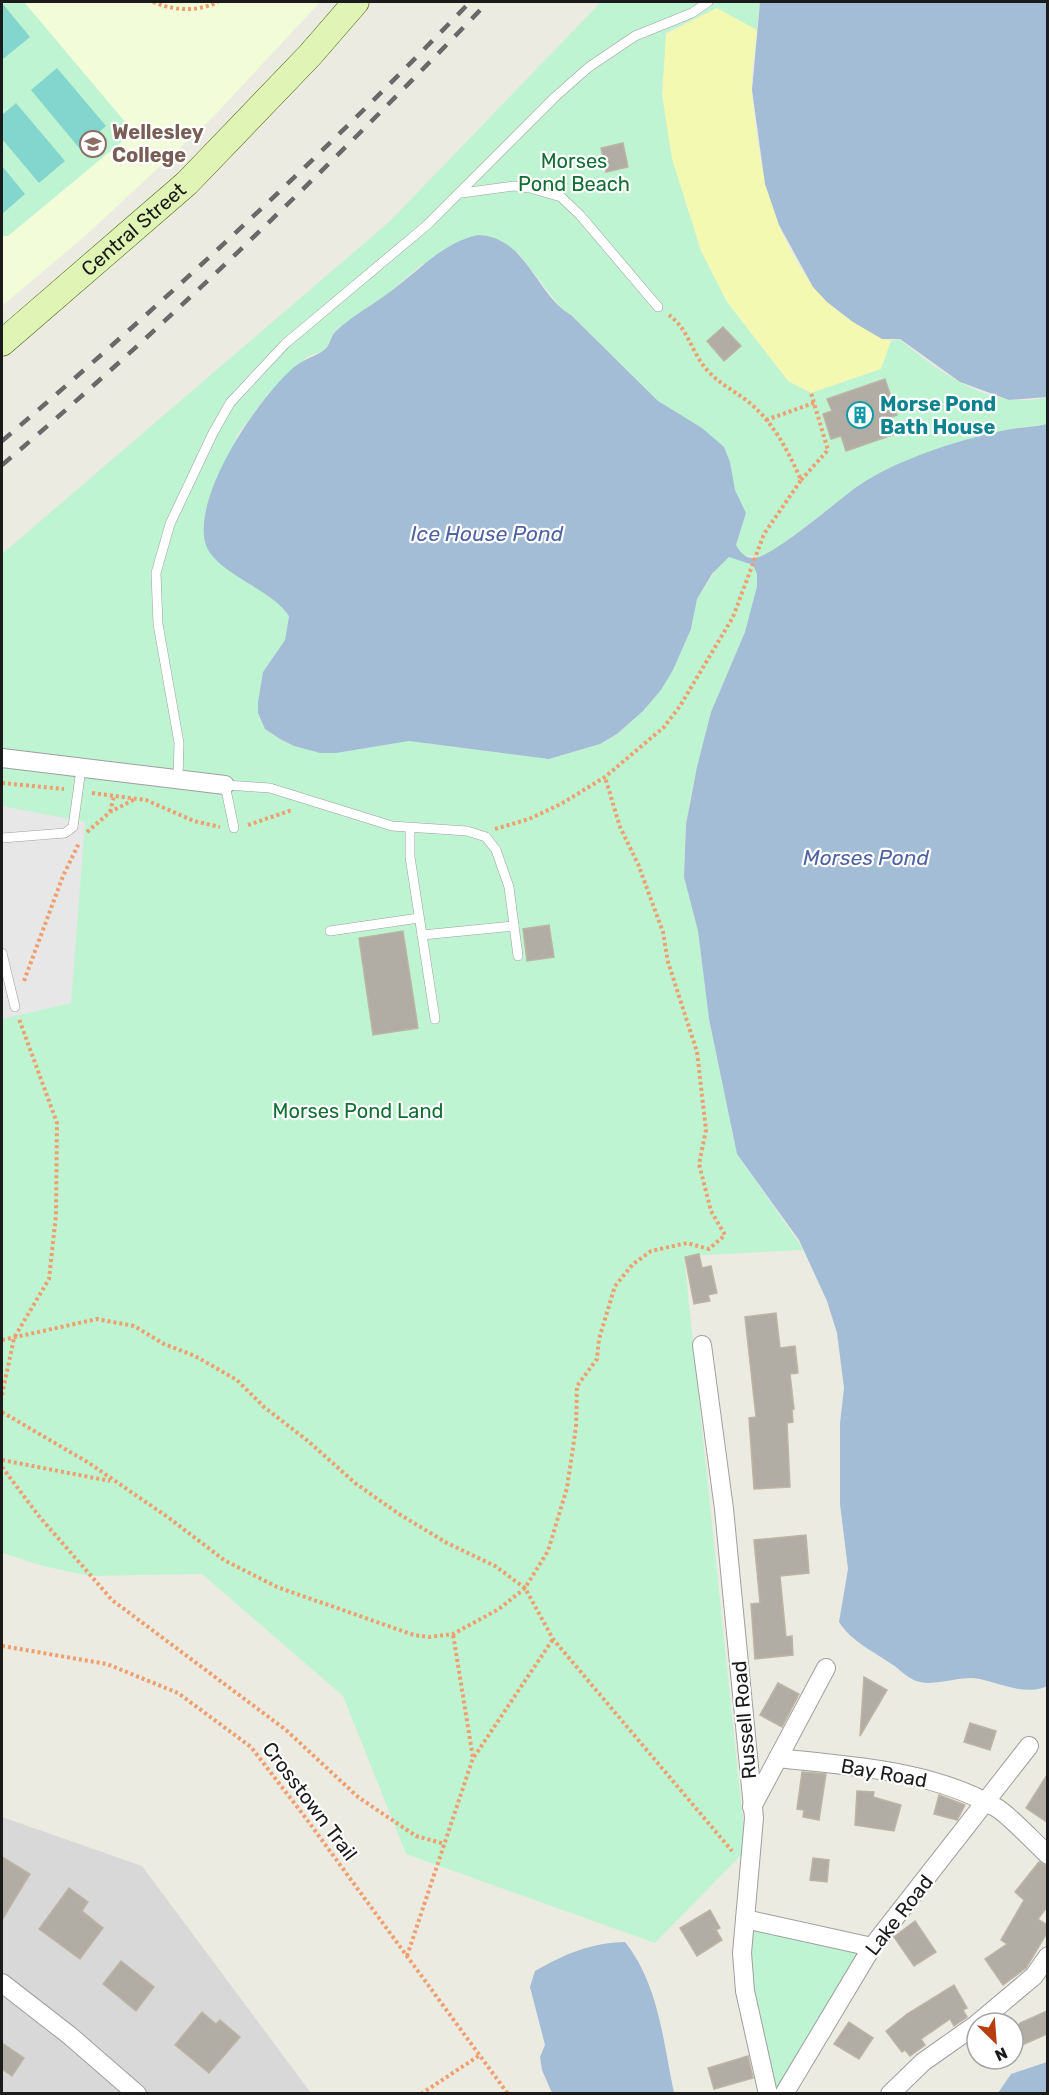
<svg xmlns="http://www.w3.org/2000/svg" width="1049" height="2095" viewBox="0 0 1049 2095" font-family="Rubik,sans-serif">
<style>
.residential{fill:#d9d8d8}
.education{fill:#f2fcd9}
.sand{fill:#f4f9b1}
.park{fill:#bff4d2}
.pitch{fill:#83d6cd}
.parking{fill:#e7e7e7}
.water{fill:#a3bdd7}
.building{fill:#b1ada4;stroke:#bcb5a4;stroke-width:1.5}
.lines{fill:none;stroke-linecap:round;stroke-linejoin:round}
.service-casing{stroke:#9f9f9f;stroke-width:10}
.minor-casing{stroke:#9f9f9f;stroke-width:20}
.secondary-casing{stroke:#44670c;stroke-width:27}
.path{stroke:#ef9f6e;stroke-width:4;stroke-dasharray:3 3;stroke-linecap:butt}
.service{stroke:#fff;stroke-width:9}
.minor{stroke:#fff;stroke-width:18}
.secondary{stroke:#e0f4b6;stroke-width:26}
.rail{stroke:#696969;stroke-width:4.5;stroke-dasharray:12 12;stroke-linecap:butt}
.labels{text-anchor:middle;stroke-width:4.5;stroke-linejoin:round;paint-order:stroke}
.education-label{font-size:20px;font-weight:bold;fill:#785e54;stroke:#fff;text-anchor:start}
.park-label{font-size:20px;fill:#126f34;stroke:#fff}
.street-label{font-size:20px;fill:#1b1b1b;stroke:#fff}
.culture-label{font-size:20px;font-weight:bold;fill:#0d838f;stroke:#fff;text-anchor:start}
.water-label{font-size:21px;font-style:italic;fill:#4f62a2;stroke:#fff}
</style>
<rect width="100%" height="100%" fill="#ecebe1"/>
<!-- residential -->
<path class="residential" d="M 2,1817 L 142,1866 L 311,2093 L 2,2094 Z"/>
<!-- education -->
<path class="education" d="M 2,2 L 320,2 L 213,117 L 85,236 L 2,306 Z"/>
<!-- sand -->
<path class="sand" d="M 717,8 L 757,30 C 755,49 751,69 752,89 C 757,172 780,280 858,325 C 869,331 879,338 891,341 L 881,369 L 811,393 L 788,381 L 727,302 L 701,251 L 672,159 L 662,95 L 666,34 Z"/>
<!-- park -->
<g class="park">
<path d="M 2,2 L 24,2 L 126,123 L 125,139 L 8,236 L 2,236 Z"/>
<path d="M 601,2 L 760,2 L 757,30 L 717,8 L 666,33 L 662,95 L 672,159 L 701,251 L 727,302 L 788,381 L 811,393 L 881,369 L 891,341 L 899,339 C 940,372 991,412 1047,397 L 1047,424 L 1010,429 L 883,471 L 858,486 L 779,547 L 759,557 L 742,555 L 736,545 L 746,513 L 735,490 L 730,462 L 676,413 L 658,401 L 571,315 L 562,309 L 518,253 L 422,264 L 395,288 L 335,331 L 325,350 L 307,357 L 269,393 L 238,434 L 206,515 L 205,543 L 214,557 L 275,599 L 289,615 L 285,640 L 263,672 L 258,702 L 258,712 L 265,729 L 280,739 L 294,746 L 320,753 L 336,753 L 409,741 L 549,759 L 600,744 L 617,734 L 643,711 L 661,690 L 673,670 L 691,629 L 697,599 L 720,564 L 729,557 L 734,557 L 749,562 L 757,571 L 757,586 L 745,632 L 711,712 L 691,795 L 686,824 L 684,877 L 698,931 L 709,1019 L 737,1154 L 804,1250 L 684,1256 L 746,1850 L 655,1943 L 406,1854 L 343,1696 L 202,1574 L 90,1576 L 43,1566 L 2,1553 L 2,554 L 389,222 Z"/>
<path d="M 745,1919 L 872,1947 L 784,2093 L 768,2093 Z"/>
</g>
<!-- pitch -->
<g class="pitch">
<path d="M 2,3 L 30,37 L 3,59 L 2,57 Z"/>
<path d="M 57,68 L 106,126 L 80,149 L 31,90 Z"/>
<path d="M 16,103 L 65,161 L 39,183 L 2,139 L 2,115 Z"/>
<path d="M 2,166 L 25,194 L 2,214 Z"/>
</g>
<!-- parking -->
<path class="parking" d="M 2,806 L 85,822 L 71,1003 L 2,1019 Z"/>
<!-- water -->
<g class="water">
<path d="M 760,2 L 1047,2 L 1047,397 L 1009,400 L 960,382 L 900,339 L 882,339 L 853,322 L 827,302 L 813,287 L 779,225 L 765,184 L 752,90 Z"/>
<path d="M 478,235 C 527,237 535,294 571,315 L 658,401 L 702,428 L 724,447 L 730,462 L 735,490 L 746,513 L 736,545 C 740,552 745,558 753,558 C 771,559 839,499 858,486 C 895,460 966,437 1011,429 C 1023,427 1036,427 1047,424 L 1048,1686 C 1025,1696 1003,1684 980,1679 C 961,1675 939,1686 920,1682 C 909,1680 902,1671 893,1665 C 873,1651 852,1642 839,1622 L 848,1569 L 840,1504 L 840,1423 L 844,1388 L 837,1333 L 827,1301 L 799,1240 L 737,1154 L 709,1019 L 698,931 L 684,877 L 686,824 L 697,767 L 711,712 L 745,632 L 757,586 L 757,574 L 753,565 L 729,557 L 712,574 L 697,599 L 691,629 L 673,670 L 661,690 L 643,711 L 617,734 L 600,744 L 549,759 L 409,741 L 336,753 L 320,753 L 294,746 L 280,739 L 265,729 L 258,713 L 258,702 L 263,672 L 285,640 L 289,616 C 271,588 212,572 205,542 C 194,492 258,399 293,368 C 303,359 315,357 324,350 C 331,345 330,336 336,331 C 352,316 374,304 391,291 C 420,270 442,243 478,235 Z"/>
<path d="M 625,1942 C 659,1985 663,2041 674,2093 L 552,2093 L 542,2070 L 540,2057 L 545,2045 L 530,1987 L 535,1971 C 565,1954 590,1943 625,1942 Z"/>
<path d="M 1047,2062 L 1047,2093 L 998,2093 L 1011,2074 Z"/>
</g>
<!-- building -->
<g class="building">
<path d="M 623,143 L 628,167 L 606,172 L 601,148 Z"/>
<path d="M 723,327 L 741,346 L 724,361 L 707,341 Z"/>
<path d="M 885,379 L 897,415 L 889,418 L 895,434 L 846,451 L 841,436 L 831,439 L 823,414 L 832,411 L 827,399 Z"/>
<path d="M 549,925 L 554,957 L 527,961 L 523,929 Z"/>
<path d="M 403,931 L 418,1028 L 373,1035 L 359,938 Z"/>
<path d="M 699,1254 L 702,1268 L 711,1266 L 717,1293 L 708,1295 L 710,1301 L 694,1304 L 685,1257 Z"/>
<path d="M 776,1313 L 780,1348 L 795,1346 L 798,1373 L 790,1374 L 794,1409 L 792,1410 L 793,1422 L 787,1423 L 790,1487 L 754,1489 L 749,1418 L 756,1417 L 745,1317 Z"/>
<path d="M 806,1535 L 809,1573 L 780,1576 L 786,1637 L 792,1636 L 793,1655 L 755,1659 L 751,1604 L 760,1603 L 754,1540 Z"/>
<path d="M 864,1677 L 887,1690 L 860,1736 Z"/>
<path d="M 778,1683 L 799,1694 L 782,1727 L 760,1715 Z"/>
<path d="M 970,1723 L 996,1731 L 990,1750 L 964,1742 Z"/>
<path d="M 802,1772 L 826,1774 L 819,1820 L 803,1817 L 804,1810 L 797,1809 Z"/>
<path d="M 1047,1775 L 1047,1822 L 1026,1808 Z"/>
<path d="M 857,1791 L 874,1792 L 873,1797 L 901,1805 L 894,1831 L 855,1825 Z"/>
<path d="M 939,1795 L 965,1805 L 957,1820 L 934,1814 Z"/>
<path d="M 2,1857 L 30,1874 L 2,1920 Z"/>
<path d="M 813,1858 L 829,1860 L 827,1882 L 810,1880 Z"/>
<path d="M 1039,1862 L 1047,1866 L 1047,1907 L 1038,1919 L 1047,1925 L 1047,1933 L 1026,1968 L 1003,1985 L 985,1959 L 1007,1944 L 1001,1940 L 1024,1900 L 1015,1892 Z"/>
<path d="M 69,1888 L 88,1902 L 82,1911 L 103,1928 L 80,1959 L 39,1929 Z"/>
<path d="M 710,1910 L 720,1928 L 716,1930 L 722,1940 L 697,1956 L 680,1928 Z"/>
<path d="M 915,1921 L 936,1952 L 914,1966 L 894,1937 Z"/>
<path d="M 121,1961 L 154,1987 L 136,2011 L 103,1984 Z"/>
<path d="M 954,1985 L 967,2008 L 963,2010 L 967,2017 L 954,2026 L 950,2019 L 921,2039 L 925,2045 L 910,2056 L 905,2050 L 902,2052 L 886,2031 L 907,2014 Z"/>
<path d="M 1047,2011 L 1047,2034 L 1013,2049 L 1013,2032 L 1020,2023 Z"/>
<path d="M 202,2012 L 216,2024 L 220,2020 L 240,2037 L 209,2073 L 175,2045 Z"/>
<path d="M 849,2022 L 873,2038 L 859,2059 L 834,2044 Z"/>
<path d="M 2,2043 L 24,2058 L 12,2076 L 2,2069 Z"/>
<path d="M 748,2056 L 753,2078 L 714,2089 L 708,2068 Z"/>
</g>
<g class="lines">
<defs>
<g id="service">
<path d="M 462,193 L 514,186 L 530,188 L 561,197 L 580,215 L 658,307"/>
<path d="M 178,779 L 179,743 L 158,624 L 156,573 L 170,524 L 213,433 L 230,403 L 285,344 L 427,225 L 555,97 L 589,67 L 635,36 L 692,13 L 708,2"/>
<path d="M 234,828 L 225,785 L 270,788 L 392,826 L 467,831 L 486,837 L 496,850 L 509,887 L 518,956"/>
<path d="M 410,829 L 410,857 L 435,1019"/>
<path d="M 2,838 L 65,833 L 73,827 L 81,769"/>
<path d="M 330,931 L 419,918"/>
<path d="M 422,935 L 514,926"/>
<path d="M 2,953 L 15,1007"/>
</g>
<g id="minor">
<path d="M 2,758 L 225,785"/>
<path d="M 702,1345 L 724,1509 L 754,1818 L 742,1953 L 745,1991 L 768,2094"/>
<path d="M 778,1758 C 851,1766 932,1770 997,1808 C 1009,1815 1035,1843 1048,1855"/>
<path d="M 752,1807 L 826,1668"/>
<path d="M 745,1919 L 872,1947"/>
<path d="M 2,1983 L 69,2035 L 137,2094"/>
<path d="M 978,2023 L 1034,1976 L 1048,1956"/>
<path d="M 784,2094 L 872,1947 L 1029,1746"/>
<path d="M 890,2094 L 923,2062 L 977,2024"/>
</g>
<g id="secondary">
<path id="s1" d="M 2,343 L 187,183 L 310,55 L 356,2"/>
</g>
</defs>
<!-- service casing -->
<use href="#service" class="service-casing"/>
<!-- minor casing -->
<use href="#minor" class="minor-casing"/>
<!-- secondary casing -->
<use href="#secondary" class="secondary-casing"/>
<!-- path -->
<g class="path">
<path d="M 153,2 C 176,11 196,12 218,2"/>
<path d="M 766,420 L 814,403"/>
<path d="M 801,480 L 828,450 L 811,393"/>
<path d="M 2,783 L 64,789"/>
<path d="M 92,793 L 146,800 L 194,821 L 220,827"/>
<path d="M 110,812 L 114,796"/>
<path d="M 248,825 L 292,810"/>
<path d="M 495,829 L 529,819 L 561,804 L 605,777 L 664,727 L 680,706 L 733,617 L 764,534 L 801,480 C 788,451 775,425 751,404 C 737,392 719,384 707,370 C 690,350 689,330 669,315"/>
<path d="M 87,832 L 110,812 L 135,799"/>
<path d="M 24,981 L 63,876 L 79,843"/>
<path d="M 2,1340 L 97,1319 L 134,1326 L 164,1344 L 195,1356 L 237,1380 L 264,1407 L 308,1441 L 355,1483 L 399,1514 L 447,1543 L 495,1566 L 525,1588 L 553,1639 L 732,1851"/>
<path d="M 2,1395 L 14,1338 L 49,1279 L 56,1215 L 57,1123 L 19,1019"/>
<path d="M 2,1412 L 89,1463 L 169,1518 L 224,1560 L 277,1587 L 414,1635 L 429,1637 L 453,1634 L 499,1609 L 525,1588 L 548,1551 L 567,1488 L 576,1427 L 577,1386 L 597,1359 L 599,1339 L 615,1286 L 633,1264 L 651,1251 L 687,1243 L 709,1249 L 725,1235 L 711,1211 L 699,1164 L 706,1130 L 697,1052 L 668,962 L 663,932 L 638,864 L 620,827 L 605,777"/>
<path d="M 2,1460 L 110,1481"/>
<path d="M 2,1467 L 38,1515 L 112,1600 L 286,1730 L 358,1797 L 416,1836 L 445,1844"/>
<path d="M 2,1646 L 107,1664 L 178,1693 L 251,1747 L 305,1817 L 508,2094"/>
<path d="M 474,1757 L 553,1639"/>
<path d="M 407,1956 L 473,1758 L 453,1634"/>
<path d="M 421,2094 L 480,2055"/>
</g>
<!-- service -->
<use href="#service" class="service"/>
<!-- minor -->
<use href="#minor" class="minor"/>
<!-- secondary -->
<use href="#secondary" class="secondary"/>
<!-- rail -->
<g class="rail">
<path d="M 2,441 C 165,302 322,156 470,2"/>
<path d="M 2,465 C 173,320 333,163 488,2"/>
</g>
</g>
<!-- icons -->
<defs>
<symbol id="university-ring" viewBox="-11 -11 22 22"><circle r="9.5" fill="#fff" stroke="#8d6e63" stroke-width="1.5"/><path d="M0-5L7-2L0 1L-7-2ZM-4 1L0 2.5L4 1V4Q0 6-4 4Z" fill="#8d6e63"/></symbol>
<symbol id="building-ring" viewBox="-11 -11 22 22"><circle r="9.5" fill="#fff" stroke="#0f9aa8" stroke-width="1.5"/><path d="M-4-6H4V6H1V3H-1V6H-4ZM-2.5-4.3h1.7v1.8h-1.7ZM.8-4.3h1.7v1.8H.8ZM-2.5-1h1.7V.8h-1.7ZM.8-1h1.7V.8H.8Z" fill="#0f9aa8"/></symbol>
</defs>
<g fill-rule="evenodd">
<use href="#university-ring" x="78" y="129" width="30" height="30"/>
<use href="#building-ring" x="845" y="400" width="30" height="30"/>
</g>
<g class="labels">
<!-- education labels -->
<g class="education-label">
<text x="112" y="139">Wellesley<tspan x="112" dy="23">College</tspan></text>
</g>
<!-- park labels -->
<g class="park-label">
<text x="574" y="168">Morses<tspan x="574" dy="23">Pond Beach</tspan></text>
<text x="358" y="1118">Morses Pond Land</text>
</g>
<!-- street labels -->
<g class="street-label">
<text dy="7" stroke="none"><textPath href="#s1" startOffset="174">Central Street</textPath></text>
<text transform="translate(744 1720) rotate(-95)" y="7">Russell Road</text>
<text transform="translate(884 1773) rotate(10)" y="7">Bay Road</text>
<text transform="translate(310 1801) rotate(53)" y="7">Crosstown Trail</text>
<text transform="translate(899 1915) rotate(-52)" y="7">Lake Road</text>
</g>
<!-- culture labels -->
<g class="culture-label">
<text x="880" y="411">Morse Pond<tspan x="880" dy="23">Bath House</tspan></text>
</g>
<!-- water labels -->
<g class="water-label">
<text x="487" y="541">Ice House Pond</text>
<text x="866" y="865">Morses Pond</text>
</g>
</g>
<!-- border -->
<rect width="1049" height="2095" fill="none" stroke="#1b1b1b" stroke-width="6"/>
<!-- north arrow -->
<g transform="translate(995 2041) rotate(155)"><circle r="28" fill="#ffffff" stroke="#a4a4a4" stroke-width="1.5"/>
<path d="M0-4.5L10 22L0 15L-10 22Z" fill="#b73d0e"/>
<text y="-9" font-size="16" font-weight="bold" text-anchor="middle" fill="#1b1b1b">N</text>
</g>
</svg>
